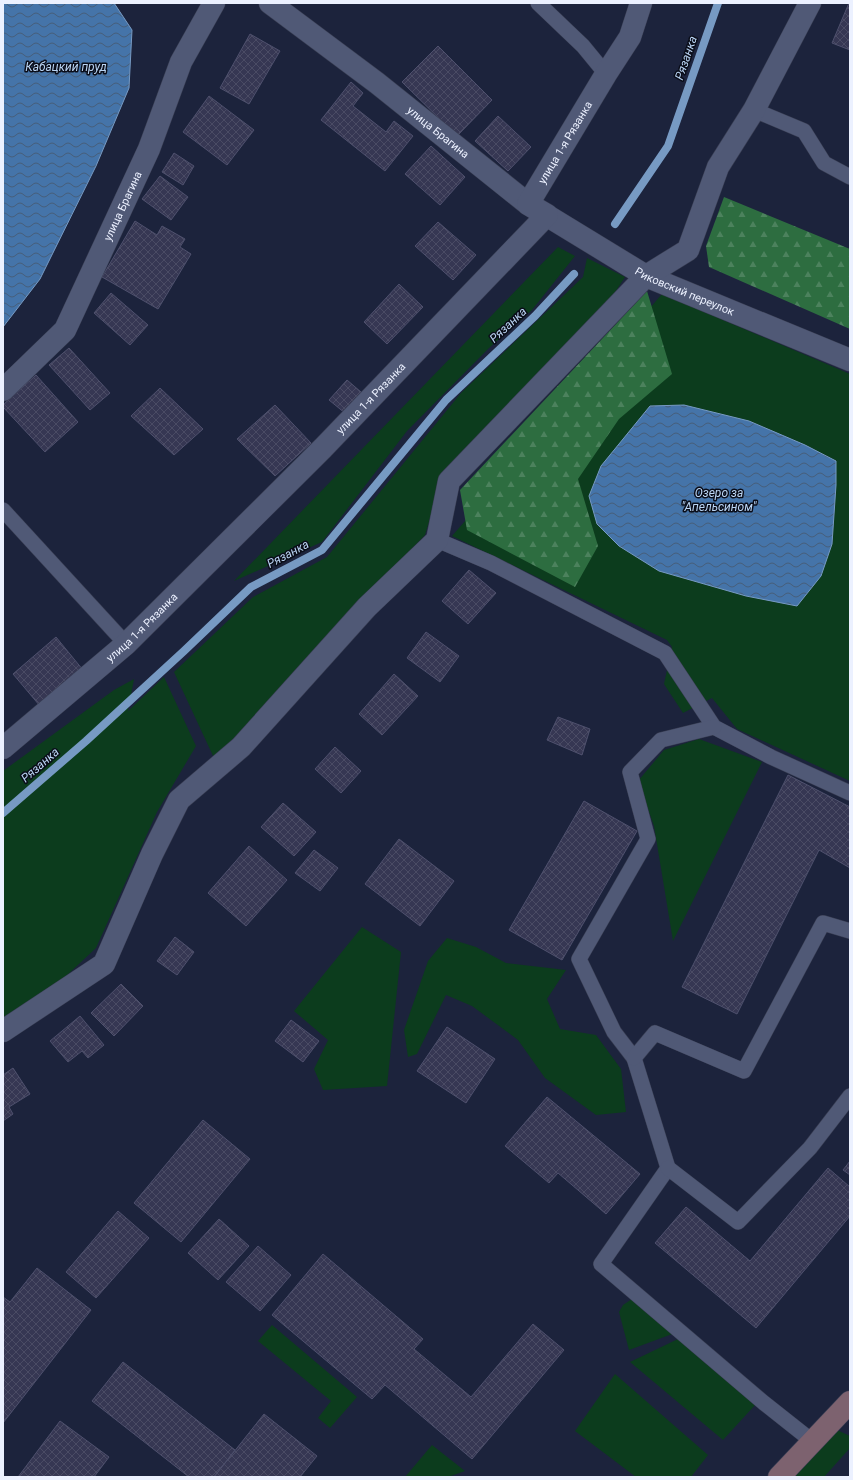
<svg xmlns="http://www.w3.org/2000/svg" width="853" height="1480" viewBox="0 0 853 1480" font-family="Roboto,sans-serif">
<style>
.grass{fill:#0c3c1d;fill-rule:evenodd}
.forest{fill:url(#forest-firs)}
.water{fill:url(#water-waves);stroke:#779ac3}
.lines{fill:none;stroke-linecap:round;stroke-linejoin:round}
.stream{stroke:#779ac3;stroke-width:8}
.building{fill:url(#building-cross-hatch);stroke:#4e506d}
.service-casing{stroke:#393e53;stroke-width:16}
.minor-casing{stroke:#393e53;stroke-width:23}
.secondary-casing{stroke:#393e53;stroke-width:23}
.service{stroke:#505976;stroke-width:15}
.minor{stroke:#505976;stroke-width:22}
.secondary{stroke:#7d626f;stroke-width:22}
.labels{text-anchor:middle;stroke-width:3;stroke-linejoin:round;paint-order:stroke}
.street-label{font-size:11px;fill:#ecf1ff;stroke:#0a0d19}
.water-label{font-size:12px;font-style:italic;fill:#bbd5f4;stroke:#0a0d19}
</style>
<defs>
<pattern id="forest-firs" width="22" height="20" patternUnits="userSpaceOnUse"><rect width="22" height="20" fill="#2d6d40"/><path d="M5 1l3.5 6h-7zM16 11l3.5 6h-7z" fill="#4c825d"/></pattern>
<pattern id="water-waves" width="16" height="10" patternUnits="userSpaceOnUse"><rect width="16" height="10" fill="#4574a9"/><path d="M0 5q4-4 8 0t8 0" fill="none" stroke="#465e7a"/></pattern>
<pattern id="building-cross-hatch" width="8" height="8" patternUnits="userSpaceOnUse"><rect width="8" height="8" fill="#363753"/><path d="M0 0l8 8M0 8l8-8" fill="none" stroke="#4a4b64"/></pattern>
</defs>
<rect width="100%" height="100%" fill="#1c233c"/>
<!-- grass -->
<g class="grass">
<path d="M 558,247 L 575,256 L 532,310 L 489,348 L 407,431 L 322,542 L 234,581 Z"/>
<path d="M 587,258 L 625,277 L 606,306 L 442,479 L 425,535 L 323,640 L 243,744 L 214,758 L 174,672 L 253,597 L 327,557 L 461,393 L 583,277 Z"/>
<path d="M 662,294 L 850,374 L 850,781 L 737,729 L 712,698 L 683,713 L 664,684 L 672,647 L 667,640 L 452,536 ZM 749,421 L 805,445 L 836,461 L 836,485 L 832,544 L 619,546 L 597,524 L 589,496 Z"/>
<path d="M 164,677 L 196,746 L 157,812 L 96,948 L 48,993 L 3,1020 L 3,771 L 114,690 L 134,679 L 128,711 Z"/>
<path d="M 699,739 L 762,762 L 673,941 L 654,826 L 638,781 L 664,750 Z"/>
<path d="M 362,927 L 401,952 L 387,1086 L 323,1090 L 314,1069 L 328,1040 L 294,1011 Z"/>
<path d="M 447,938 L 476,947 L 506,963 L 566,970 L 547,999 L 560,1029 L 596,1035 L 621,1069 L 626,1112 L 596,1115 L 545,1078 L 518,1040 L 472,1006 L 446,995 L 417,1054 L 408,1057 L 404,1030 L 428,961 Z"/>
<path d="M 632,1299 L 675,1333 L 629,1350 L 619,1312 L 623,1305 Z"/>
<path d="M 272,1325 L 357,1397 L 330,1428 L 318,1418 L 331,1401 L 258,1341 Z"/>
<path d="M 678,1339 L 756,1404 L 723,1440 L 630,1362 Z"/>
<path d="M 615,1374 L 708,1455 L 691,1477 L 636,1477 L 575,1431 Z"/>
<path d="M 837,1430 L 850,1436 L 850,1448 L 824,1477 L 793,1477 Z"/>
<path d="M 432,1445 L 465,1471 L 448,1477 L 405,1477 Z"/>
</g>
<!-- forest -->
<g class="forest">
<path d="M 724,197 L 850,249 L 850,329 L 709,267 L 706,246 Z"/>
<path d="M 647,291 L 672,374 L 619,419 L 578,479 L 598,546 L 575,587 L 467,530 L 460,490 Z"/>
</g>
<!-- water -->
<g class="water">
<path d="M 3,3 L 114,3 L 132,30 L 129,88 L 96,166 L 40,279 L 3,327 Z"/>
<path d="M 684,405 L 749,421 L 805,445 L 836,461 L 836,485 L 832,544 L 821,576 L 797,606 L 746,596 L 659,571 L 619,546 L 597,524 L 589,496 L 601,466 L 650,406 Z"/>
</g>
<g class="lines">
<!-- stream -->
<g class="stream">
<path d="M 615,224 L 668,146 L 718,3"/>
<path d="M 3,813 L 86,741 L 184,651 L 251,587 L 322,550 L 446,400 L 535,316 L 574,274"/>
</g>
</g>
<!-- building -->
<g class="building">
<path d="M 849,3 L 850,3 L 850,50 L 832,43 Z"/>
<path d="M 250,34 L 280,51 L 249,104 L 220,88 Z"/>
<path d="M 438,46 L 492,100 L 457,136 L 402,82 Z"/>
<path d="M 351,82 L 363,93 L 353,106 L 386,132 L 394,121 L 413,136 L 385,171 L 321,120 Z"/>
<path d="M 209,96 L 254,130 L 227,165 L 183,132 Z"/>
<path d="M 498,116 L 531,147 L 508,171 L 475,141 Z"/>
<path d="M 431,146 L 465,177 L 440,205 L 405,174 Z"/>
<path d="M 174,153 L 194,166 L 183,185 L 162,172 Z"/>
<path d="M 160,176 L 188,197 L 171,220 L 142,199 Z"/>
<path d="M 135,221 L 157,235 L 162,226 L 185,239 L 180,247 L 191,254 L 158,309 L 102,277 Z"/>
<path d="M 438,222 L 476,255 L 453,280 L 415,246 Z"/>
<path d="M 399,284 L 423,307 L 387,344 L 364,322 Z"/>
<path d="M 111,293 L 148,325 L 130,345 L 94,313 Z"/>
<path d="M 69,348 L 110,393 L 90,410 L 49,365 Z"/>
<path d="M 36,375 L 78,422 L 45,452 L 3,407 L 3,405 Z"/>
<path d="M 347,380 L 368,398 L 351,418 L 329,400 Z"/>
<path d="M 160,388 L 203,429 L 174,455 L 131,416 Z"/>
<path d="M 275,405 L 311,443 L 275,476 L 237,439 Z"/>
<path d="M 469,570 L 496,593 L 468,624 L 442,601 Z"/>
<path d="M 426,632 L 459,656 L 440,682 L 407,658 Z"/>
<path d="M 56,637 L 83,670 L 40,706 L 13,674 Z"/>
<path d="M 394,674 L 418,696 L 382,735 L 359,714 Z"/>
<path d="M 558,717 L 590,729 L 582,755 L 547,740 Z"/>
<path d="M 335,747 L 361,771 L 341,793 L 315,769 Z"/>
<path d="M 788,775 L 850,807 L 850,868 L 819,850 L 737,1014 L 682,987 Z"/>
<path d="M 584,801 L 637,831 L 562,960 L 509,930 Z"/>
<path d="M 283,803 L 316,832 L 294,856 L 261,827 Z"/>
<path d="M 399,839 L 454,881 L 420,926 L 365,884 Z"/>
<path d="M 249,846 L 287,880 L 246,926 L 208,893 Z"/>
<path d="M 314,850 L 338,868 L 320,891 L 295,873 Z"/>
<path d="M 175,937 L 194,952 L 177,975 L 157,961 Z"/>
<path d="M 121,984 L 143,1006 L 114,1036 L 91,1013 Z"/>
<path d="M 80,1016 L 104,1045 L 88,1058 L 82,1051 L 68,1062 L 50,1041 Z"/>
<path d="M 291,1020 L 319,1041 L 303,1062 L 275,1041 Z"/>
<path d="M 447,1027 L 495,1059 L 466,1103 L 417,1071 Z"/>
<path d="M 13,1068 L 30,1094 L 9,1107 L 13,1114 L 3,1121 L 3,1075 Z"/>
<path d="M 547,1097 L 640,1174 L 606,1214 L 558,1173 L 549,1183 L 505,1146 Z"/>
<path d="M 203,1120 L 250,1159 L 181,1242 L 134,1203 Z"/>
<path d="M 850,1161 L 850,1175 L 843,1170 Z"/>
<path d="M 828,1168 L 850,1187 L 850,1216 L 756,1328 L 655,1243 L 686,1207 L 750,1261 Z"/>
<path d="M 118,1211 L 149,1238 L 96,1298 L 66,1272 Z"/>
<path d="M 219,1219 L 249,1246 L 218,1280 L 188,1253 Z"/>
<path d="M 258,1246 L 291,1275 L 260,1311 L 226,1282 Z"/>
<path d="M 323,1254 L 423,1339 L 414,1349 L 471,1397 L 533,1324 L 564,1350 L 472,1459 L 385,1385 L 372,1399 L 272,1315 Z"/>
<path d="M 37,1268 L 91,1310 L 3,1423 L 3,1297 L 10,1302 Z"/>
<path d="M 123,1362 L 235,1450 L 214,1477 L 189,1477 L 92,1401 Z"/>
<path d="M 264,1414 L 317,1456 L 300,1477 L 214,1477 Z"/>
<path d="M 60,1421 L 109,1457 L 94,1477 L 18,1477 Z"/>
</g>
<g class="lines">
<defs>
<g id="service">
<path d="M 538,3 L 583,46 L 606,74"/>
<path d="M 754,110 L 804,131 L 824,163 L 850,177"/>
<path d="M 3,510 L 126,644"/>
<path d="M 437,540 L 491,563 L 665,653 L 714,727 L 771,757 L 850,793"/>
<path d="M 714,727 L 661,740 L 630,772 L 648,839 L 579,959 L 614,1032 L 634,1058 L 668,1168 L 601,1264 L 764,1403 L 812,1441"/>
<path d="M 634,1058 L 655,1033 L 744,1071 L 823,923 L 850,931"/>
<path d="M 668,1168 L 738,1222 L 810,1148 L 850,1096"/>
</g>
<g id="minor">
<path id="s1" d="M 270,3 L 377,83 L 528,204 L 646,276 L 850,360"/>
<path id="s2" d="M 3,390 L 65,330 L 149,149 L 181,62 L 214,3"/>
<path id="s3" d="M 3,748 L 126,644 L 323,448 L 547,215 L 528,204 L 606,74 L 630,37 L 641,3"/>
<path d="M 3,1031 L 104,964 L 152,854 L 179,800 L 241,747 L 367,607 L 437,540 L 449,481 L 646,276 L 688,250 L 718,167 L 754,110 L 810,3"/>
</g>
<path id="secondary" d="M 779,1477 L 850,1402"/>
</defs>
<!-- service casing -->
<use href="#service" class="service-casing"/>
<!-- minor casing -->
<use href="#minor" class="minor-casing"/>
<!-- secondary casing -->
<use href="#secondary" class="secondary-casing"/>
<!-- service -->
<use href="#service" class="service"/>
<!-- minor -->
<use href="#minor" class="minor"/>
<!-- secondary -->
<use href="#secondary" class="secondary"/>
</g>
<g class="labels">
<!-- street labels -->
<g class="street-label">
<text dy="4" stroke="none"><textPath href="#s1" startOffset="212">улица Брагина</textPath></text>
<text dy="4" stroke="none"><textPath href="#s3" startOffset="856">улица 1-я Рязанка</textPath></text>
<text dy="4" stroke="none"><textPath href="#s2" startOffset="223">улица Брагина</textPath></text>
<text dy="4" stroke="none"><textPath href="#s1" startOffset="507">Риковский переулок</textPath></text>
<text dy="4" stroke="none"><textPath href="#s3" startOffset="508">улица 1-я Рязанка</textPath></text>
<text dy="4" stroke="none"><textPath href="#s3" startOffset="184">улица 1-я Рязанка</textPath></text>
</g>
<!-- water labels -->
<g class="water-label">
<text transform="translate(686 58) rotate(-71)" y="4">Рязанка</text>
<text x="66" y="71">Кабацкий пруд</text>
<text transform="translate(508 325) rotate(-43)" y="4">Рязанка</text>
<text x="719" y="497">Озеро за<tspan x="719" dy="14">"Апельсином"</tspan></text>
<text transform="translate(288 554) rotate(-28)" y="4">Рязанка</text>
<text transform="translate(40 765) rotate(-41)" y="4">Рязанка</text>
</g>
</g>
<!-- border -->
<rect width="853" height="1480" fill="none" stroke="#ecf1ff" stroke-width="8"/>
</svg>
